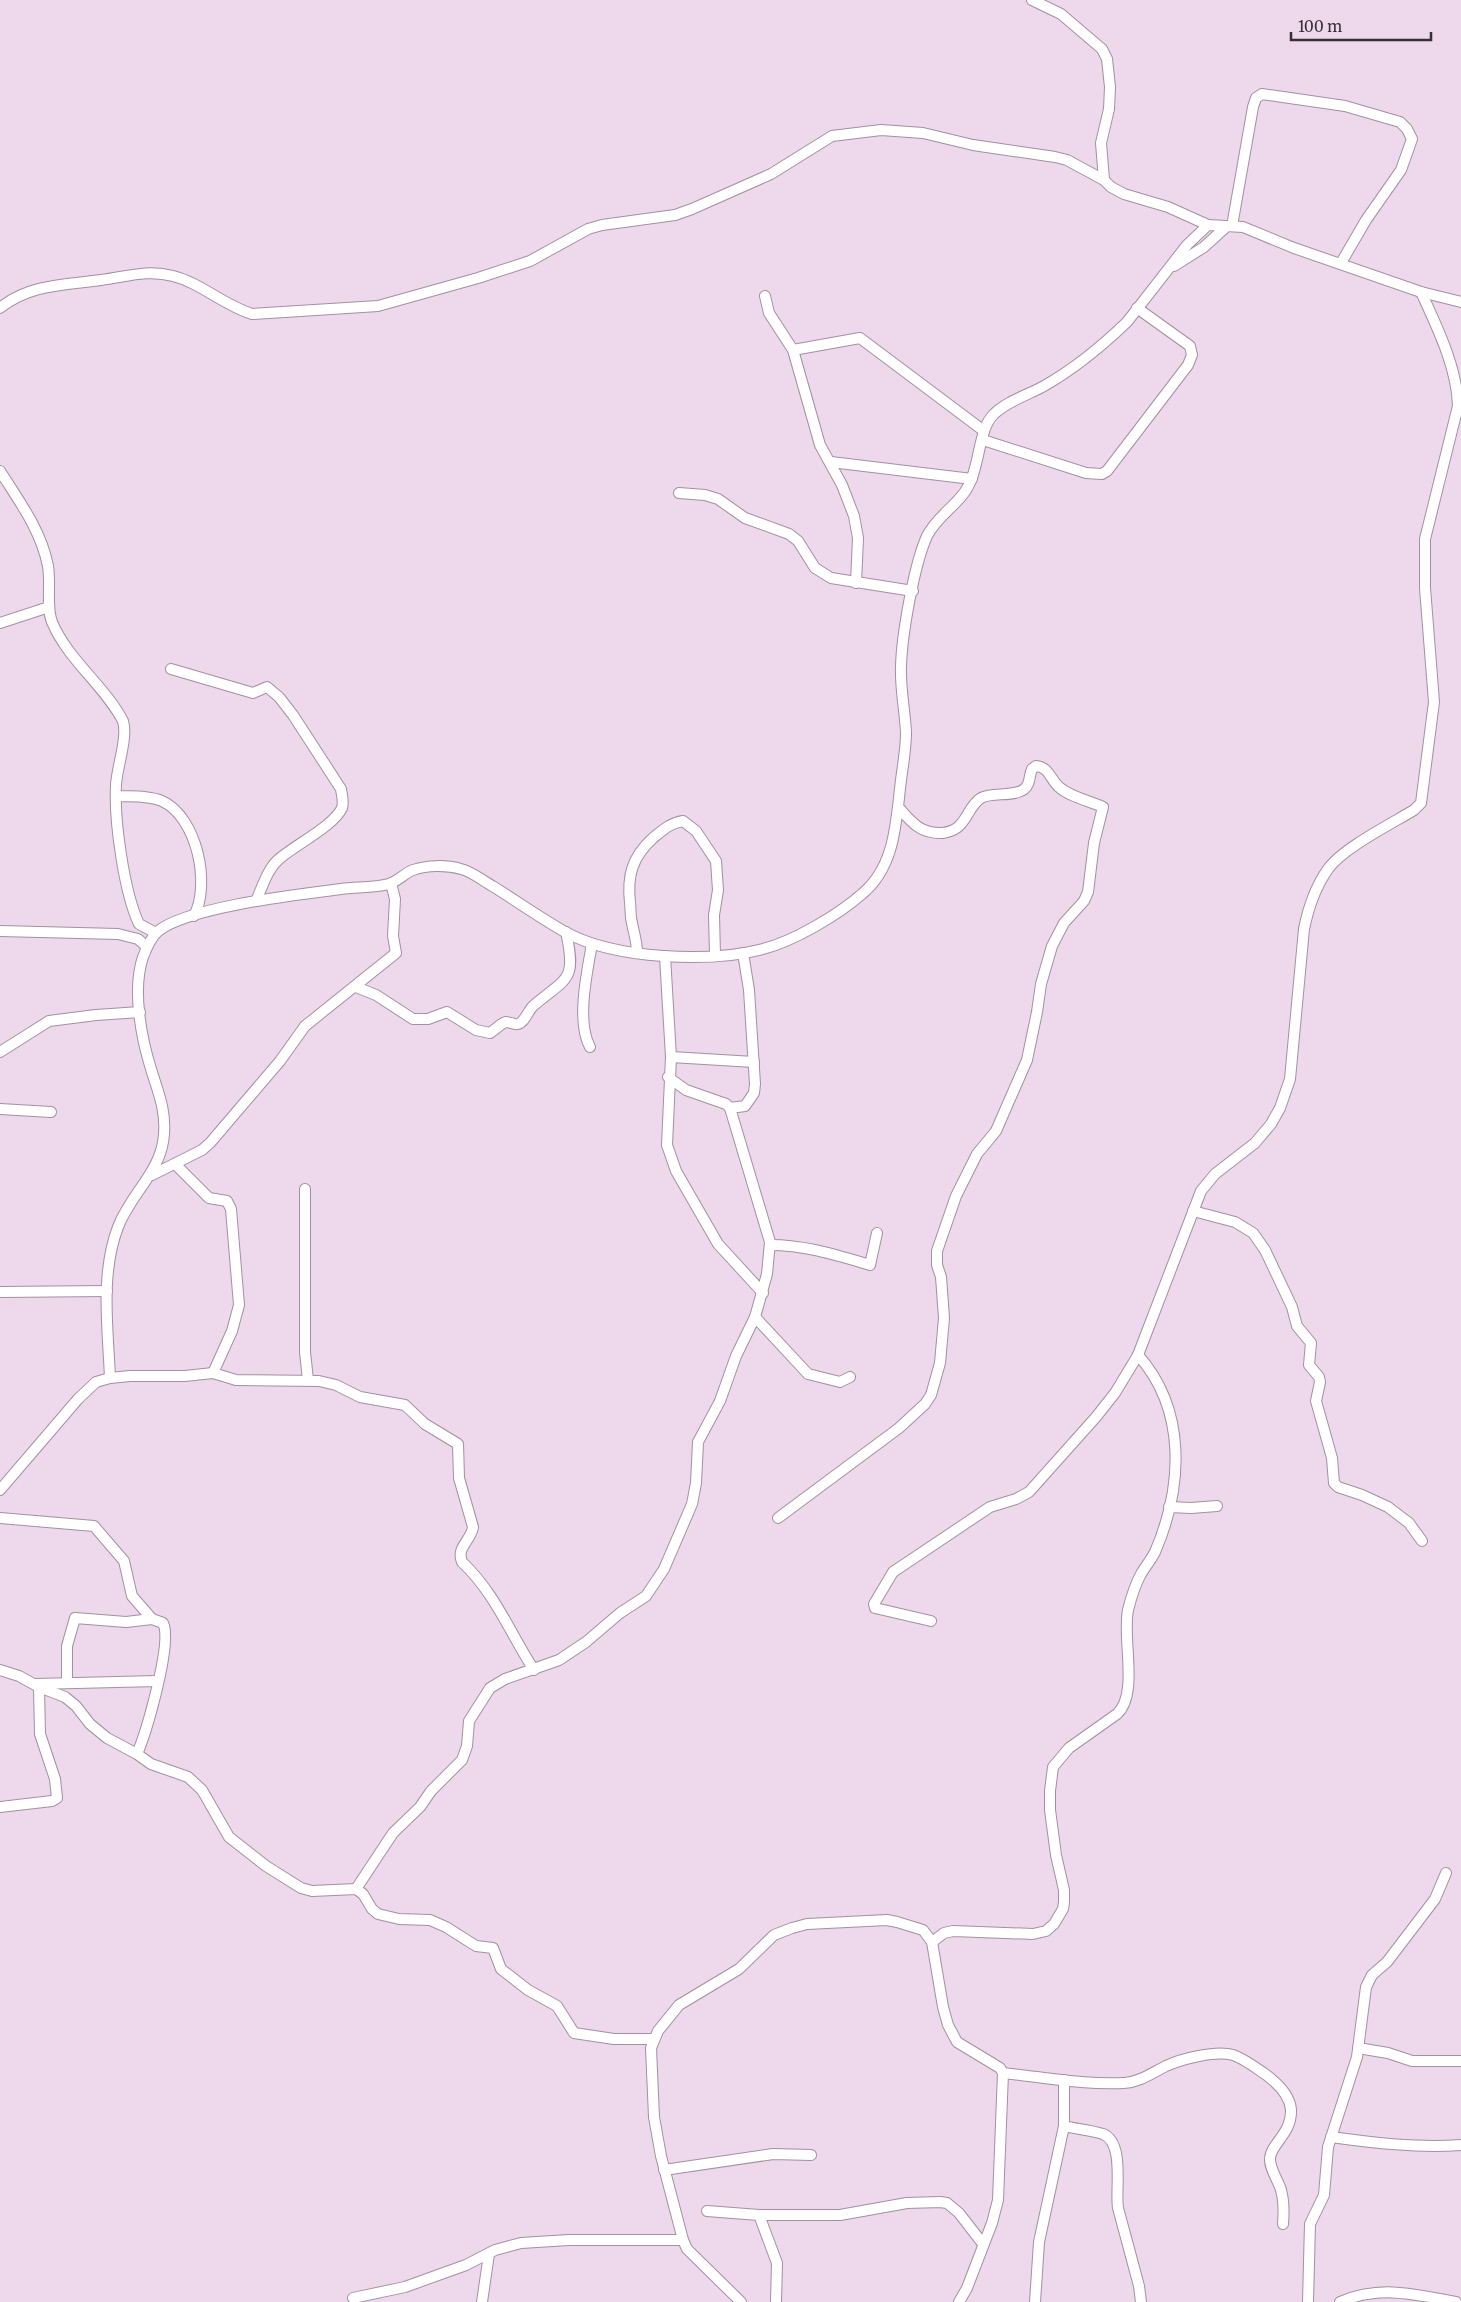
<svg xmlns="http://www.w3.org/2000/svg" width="1461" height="2302" viewBox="0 0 1461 2302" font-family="Merriweather,serif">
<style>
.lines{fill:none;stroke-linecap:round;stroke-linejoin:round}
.minor-casing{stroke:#a390a2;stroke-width:12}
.minor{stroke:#fff;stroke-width:10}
</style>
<rect width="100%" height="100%" fill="#edd8ec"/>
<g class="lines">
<defs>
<g id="minor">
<path d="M 1032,0 L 1061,14 L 1102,49 L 1107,59 L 1110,87 L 1109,109 L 1101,143 L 1104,180 L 1111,187 L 1124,194 L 1168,207 L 1208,225"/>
<path d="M 1232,226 L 1253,107 L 1256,98 L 1262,94 L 1345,106 L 1400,122 L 1407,129 L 1412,139 L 1401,170 L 1366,220 L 1341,263"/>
<path d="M 1174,266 L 1204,247 L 1227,226"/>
<path d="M 765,296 L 769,313 L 793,350 L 820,445 L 842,485 L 854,516 L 858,538 L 856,583"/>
<path d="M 0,308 C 29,284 66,285 101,280 C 126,277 147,269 173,276 C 201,283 223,305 252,314 L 378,306 L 478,278 L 530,261 L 588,229 L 602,225 L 675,215 L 692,209 L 771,174 L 832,136 L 881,130 L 923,133 L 973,145 L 1055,157 L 1067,160 L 1104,180"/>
<path d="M 793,350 L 860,338 L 984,431"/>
<path d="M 983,440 L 1086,473 L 1102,474 L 1107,471 L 1188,365 L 1192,355 L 1190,346 L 1137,308"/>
<path d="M 831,462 L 972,479"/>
<path d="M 0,471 C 19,501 41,530 48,566 C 51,584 46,607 52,622 C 68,660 104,685 123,721 C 128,738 117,766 116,785 C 114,820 124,892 139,924 L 156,933"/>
<path d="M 679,493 L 705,495 L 718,499 L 745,518 L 789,534 L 798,541 L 815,568 L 831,578 L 913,591"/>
<path d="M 0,623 L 49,607"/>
<path d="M 171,669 L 253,693 L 267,687 L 279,697 L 293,715 L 341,789 C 342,796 344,802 342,808 C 334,826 293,846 278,860 C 267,870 262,888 256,901"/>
<path d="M 116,796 C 130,797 148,795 162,801 C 197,817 211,884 194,916"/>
<path d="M 0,931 L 118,934 L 138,939 L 147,947"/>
<path d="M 637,953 C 637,941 634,934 632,923 C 630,916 631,910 630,903 C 627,876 632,857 653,838 C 663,830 670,823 683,821 L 696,831 L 716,861 L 718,890 L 714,915 L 715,955"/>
<path d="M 665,956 L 671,1057 L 667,1145 L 676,1171 L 718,1244 L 763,1293"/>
<path d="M 356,987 L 376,995 L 413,1019 L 428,1019 L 447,1012 L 476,1030 L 490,1033 C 495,1030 501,1023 506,1022 C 510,1022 514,1025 518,1024 C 525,1022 528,1011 533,1006 C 567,977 577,982 566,932"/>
<path d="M 590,1047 C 576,1022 587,972 592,944"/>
<path d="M 0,1052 L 49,1021 L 96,1015 L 140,1012"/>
<path d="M 671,1057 L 754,1062"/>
<path d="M 730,1108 L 745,1106 L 754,1093 L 755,1084 L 749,990 L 743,953"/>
<path d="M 0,1109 L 51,1112"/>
<path d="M 175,1164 L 209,1198 L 227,1201 L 231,1209 L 239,1305 L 232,1331 L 213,1373"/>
<path d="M 152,1175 L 202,1150 L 210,1143 L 280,1061 L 305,1026 L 396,953 L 393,936 L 395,899 L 391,883"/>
<path d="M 305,1189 L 305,1352 L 308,1380"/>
<path d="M 1193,1211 L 1235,1222 L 1253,1233 L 1265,1250 L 1292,1307 L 1297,1326 L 1311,1343 L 1309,1365 L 1319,1377 L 1320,1382 L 1316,1401 L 1332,1458 L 1334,1483 L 1338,1487 L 1362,1495 L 1388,1507 L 1409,1523 L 1422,1541"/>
<path d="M 770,1245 C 805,1245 836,1255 870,1265 L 877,1233"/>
<path d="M 0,1292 L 107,1291"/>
<path d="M 755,1317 L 808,1374 L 840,1382 L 850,1377"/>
<path d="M 110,1378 C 108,1329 100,1274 118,1227 C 131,1193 162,1171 164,1134 C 166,1110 158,1092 151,1069 C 141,1037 132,989 143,957 C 146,949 151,938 157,932 C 185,907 302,894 341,889 C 356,887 374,888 389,884 C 398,881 405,873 413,870 C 427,865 447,865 461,869 C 473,872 483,881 494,887 C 518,902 542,919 567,933 C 616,959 709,963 763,949 C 794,941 838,915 862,894 C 896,866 896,820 901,780 C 903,765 906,748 906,733 C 905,710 900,689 901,666 C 902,634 914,565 927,536 C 936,518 953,508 964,493 C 981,470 977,430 994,414 C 1007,401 1028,395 1044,386 C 1074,369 1102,346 1127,322 L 1187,245 L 1208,225 L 1243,227 L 1294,248 L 1421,292 L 1461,302"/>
<path d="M 0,1490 L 78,1399 L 96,1382 L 110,1378 L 130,1376 L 185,1376 L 213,1373 L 236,1380 L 319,1381 L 336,1385 L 360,1397 L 405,1405 L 425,1424 L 458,1444 L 459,1478 L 473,1527 C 471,1541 456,1547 462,1562 C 495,1593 510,1633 534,1670"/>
<path d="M 1169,1507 L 1191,1508 L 1217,1506"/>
<path d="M 0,1518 L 94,1526 L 124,1561 L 132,1596 L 152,1619"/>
<path d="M 778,1518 L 899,1428 L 925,1404 L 931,1395 L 940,1363 L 944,1318 L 941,1277 L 937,1265 L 937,1251 L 956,1196 L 977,1154 L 996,1131 L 1027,1060 L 1037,1012 L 1041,984 L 1052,946 L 1064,923 L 1084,901 L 1088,892 L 1094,843 L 1103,807 C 1090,801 1070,797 1059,787 C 1050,779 1049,767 1036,766 L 1032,769 C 1030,773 1030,779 1028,784 C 1022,799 993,791 981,798 C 971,804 968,817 960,825 C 956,830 949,832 943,833 C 921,834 912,823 899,808"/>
<path d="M 931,1621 L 875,1608 L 874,1604 L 893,1572 L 990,1507 L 1016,1499 L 1029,1492 L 1096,1417 L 1115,1393 L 1138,1355 L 1201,1191 L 1215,1174 L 1255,1143 L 1271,1124 L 1280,1108 L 1290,1079 L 1304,929 C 1308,909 1316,886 1328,869 C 1343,848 1391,824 1414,810 L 1421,803 L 1434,702 L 1425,588 L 1425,539 L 1458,406 C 1457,367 1437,327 1421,292"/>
<path d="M 0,1670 L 19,1676 L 39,1687 L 65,1697 L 76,1706 L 90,1724 L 107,1738 L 137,1754 L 151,1764 L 188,1777 L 202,1790 L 229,1837 L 266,1866 L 301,1888 L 312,1891 L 356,1889 L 363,1894 L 372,1909 L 378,1914 L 399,1919 L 430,1920 L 446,1927 L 476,1946 L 493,1948 L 501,1969 L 528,1990 L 557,2006 L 574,2033 L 614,2039 L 653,2039"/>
<path d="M 67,1683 L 67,1646 L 75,1618 L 126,1622 L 152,1619 L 163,1623 C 173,1642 146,1733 137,1754"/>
<path d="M 35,1684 L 158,1681"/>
<path d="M 0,1807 L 52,1801 L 57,1798 L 55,1779 L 40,1734 L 39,1687"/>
<path d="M 356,1889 L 393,1833 L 420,1807 L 431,1791 L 462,1760 L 467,1746 L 469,1721 L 490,1688 L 505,1679 L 559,1660 L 586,1642 L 620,1613 L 646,1596 L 664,1569 L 692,1504 L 696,1483 L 698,1442 L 720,1401 L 736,1356 L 755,1317 L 767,1274 L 770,1242 L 730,1108 L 726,1104 L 686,1090 L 668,1077"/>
<path d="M 932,1942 L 944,1933 L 953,1931 L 1033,1934 L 1046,1931 L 1054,1924 L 1063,1909 L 1064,1902 L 1064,1890 L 1056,1855 L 1050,1810 L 1050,1791 L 1053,1767 L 1069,1748 L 1117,1714 C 1139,1694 1122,1639 1128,1610 C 1131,1598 1135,1585 1141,1574 C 1145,1567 1151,1560 1155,1552 C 1183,1487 1187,1410 1138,1355"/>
<path d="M 1358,2048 L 1388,2053 L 1412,2061 L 1461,2061"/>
<path d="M 1003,2073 C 1043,2077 1084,2085 1124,2083 C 1140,2082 1152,2073 1166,2066 C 1181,2059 1216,2050 1233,2055 C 1243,2058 1256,2068 1265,2074 C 1276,2082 1290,2095 1291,2110 C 1292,2133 1271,2144 1270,2158 C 1269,2168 1278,2180 1281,2190 C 1284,2201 1284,2212 1283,2224"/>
<path d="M 1064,2126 C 1076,2129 1091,2130 1103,2134 C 1125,2143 1115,2190 1118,2208 L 1139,2286 L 1141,2302"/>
<path d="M 1331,2137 C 1374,2143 1417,2148 1461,2145"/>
<path d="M 664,2170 L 773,2154 L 811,2155"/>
<path d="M 707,2211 L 759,2215 L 840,2215 L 907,2203 L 940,2202 L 947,2203 L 959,2213 L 983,2244"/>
<path d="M 759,2215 L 777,2263 L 776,2302"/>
<path d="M 353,2298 L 405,2287 L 466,2265 L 495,2250 L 521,2243 L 569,2240 L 683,2240"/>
<path d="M 482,2302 L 489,2254"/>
<path d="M 741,2302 L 687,2249 L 683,2240 L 661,2156 L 654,2117 L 651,2048 L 658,2031 L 679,2005 L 739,1969 L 774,1935 L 792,1928 L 807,1924 L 887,1920 L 897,1922 L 923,1930 L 932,1942 L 943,2007 L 948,2025 L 957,2042 L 1000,2068 L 1003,2073 L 998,2200 L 992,2223 L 967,2288 L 959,2302"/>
<path d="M 1035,2302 L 1039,2242 L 1064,2126 L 1064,2080"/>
<path d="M 1308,2302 L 1310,2224 L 1324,2195 L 1328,2147 L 1357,2057 L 1366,1987 L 1372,1975 L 1387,1962 L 1435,1899 L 1446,1873"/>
<path d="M 1340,2302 C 1380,2285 1414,2294 1456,2302"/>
</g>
</defs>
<!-- minor casing -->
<use href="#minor" class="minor-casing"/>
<!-- minor -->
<use href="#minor" class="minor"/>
</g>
<!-- scale -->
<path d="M1291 32v8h140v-8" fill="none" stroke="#372f37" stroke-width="2.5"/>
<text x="1298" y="32" font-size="15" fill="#372f37" stroke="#edd8ec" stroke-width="4" paint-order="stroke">100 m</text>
</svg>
